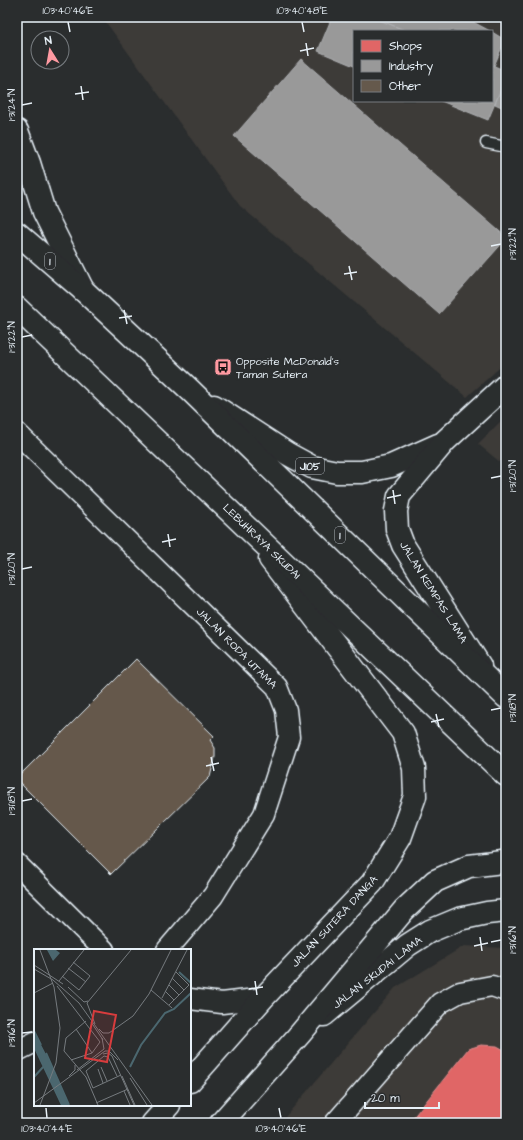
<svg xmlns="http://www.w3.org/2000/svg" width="523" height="1140" viewBox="0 0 523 1140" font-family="'Architects Daughter',sans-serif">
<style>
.built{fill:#3c3a37;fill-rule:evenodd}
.shops{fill:#e06666;stroke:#e29092}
.industry{fill:#999;stroke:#b1b3b6}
.building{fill:#65594c;stroke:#e8f1f8}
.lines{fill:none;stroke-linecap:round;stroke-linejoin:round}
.service-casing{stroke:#e8f1f8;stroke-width:13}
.minor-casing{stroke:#e8f1f8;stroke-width:23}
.tertiary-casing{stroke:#e8f1f8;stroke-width:25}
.primary-casing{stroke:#e8f1f8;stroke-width:25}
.trunk-casing{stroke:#e8f1f8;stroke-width:25}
.service{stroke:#2a2d2e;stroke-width:10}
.minor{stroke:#2a2d2e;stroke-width:20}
.tertiary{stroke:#2a2d2e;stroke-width:22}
.primary{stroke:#2a2d2e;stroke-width:22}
.trunk{stroke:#2a2d2e;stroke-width:22}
.ticks{fill:none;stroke:#e8f1f8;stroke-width:1.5}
.labels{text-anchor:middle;stroke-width:4;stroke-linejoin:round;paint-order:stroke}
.shield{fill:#2a2d2e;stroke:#afb6bb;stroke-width:1}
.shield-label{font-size:10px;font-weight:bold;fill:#e8f1f8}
.poi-label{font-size:11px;fill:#e8f1f8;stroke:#2a2d2e;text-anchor:start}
.street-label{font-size:11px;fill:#e8f1f8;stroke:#2a2d2e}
.inset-river{fill:none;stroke:#4b676f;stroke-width:2}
.inset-road{fill:none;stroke:#767b7f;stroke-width:1}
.view{fill:#d83c3d;fill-opacity:0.15;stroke:#d83c3d;stroke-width:2}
.inset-edge{fill:none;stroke:#e8f1f8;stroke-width:2}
.neatline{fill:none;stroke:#e8f1f8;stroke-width:1.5}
.ticks-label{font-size:10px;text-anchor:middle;fill:#e8f1f8}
</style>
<rect width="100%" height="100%" fill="#2a2d2e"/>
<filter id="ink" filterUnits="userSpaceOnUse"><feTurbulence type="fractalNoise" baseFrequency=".025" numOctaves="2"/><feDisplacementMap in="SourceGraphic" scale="8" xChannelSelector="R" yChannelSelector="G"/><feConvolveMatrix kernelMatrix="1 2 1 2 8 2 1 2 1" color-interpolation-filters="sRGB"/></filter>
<g filter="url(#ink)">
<!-- built -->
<g class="built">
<path d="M 100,17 L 506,17 L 506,362 L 467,397 L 240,206 L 105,21 ZM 354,31 L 492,31 L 492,101 L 354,101 Z"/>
<path d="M 506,416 L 506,467 L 478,444 Z"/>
<path d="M 464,946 L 506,948 L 506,1123 L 280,1123 L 395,988 Z"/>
</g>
<!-- shops -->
<g class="shops">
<path d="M 481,1045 L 497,1046 L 506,1051 L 506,1123 L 428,1123 L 416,1114 L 468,1049 Z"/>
<path d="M 416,1114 L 428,1123 L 409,1123 Z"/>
</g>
<!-- industry -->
<g class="industry">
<path d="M 332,17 L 372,17 L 407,31 L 354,31 L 354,66 L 318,51 Z"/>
<path d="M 372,17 L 464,17 L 490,31 L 407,31 Z"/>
<path d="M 492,32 L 505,40 L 494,66 L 492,65 Z"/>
<path d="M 301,59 L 506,237 L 506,239 L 439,314 L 234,136 Z"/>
<path d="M 492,65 L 506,71 L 506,77 L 488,120 L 441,101 L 492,101 Z"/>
<path d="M 506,77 L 506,109 L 495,104 Z"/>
</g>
<!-- building -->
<path class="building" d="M 136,659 L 214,736 L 210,740 L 215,748 L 215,757 L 210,777 L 111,874 L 17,780 L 17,778 Z"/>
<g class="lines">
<defs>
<path id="service" d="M 486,143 L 506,147"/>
<g id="minor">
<path d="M 17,433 L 277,687 L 286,710 L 289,737 L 264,814 L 213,896 L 167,950"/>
<path d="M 17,864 L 104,950"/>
<path d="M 190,999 L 222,1003 L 263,998"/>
<path d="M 17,1051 L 35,1042"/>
<path d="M 335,1123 L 440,1003 L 460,992 L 492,986 L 506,991"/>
</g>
<g id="tertiary">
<path d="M 17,131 L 29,163 L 44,212 L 83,290"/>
<path d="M 324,1015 L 408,945 L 430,931 L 459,919 L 487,913 L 506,911"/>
</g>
<g id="primary">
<path d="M 214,406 L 288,454 L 312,467 L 337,472 L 362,472 L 391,466 L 438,445"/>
<path d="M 480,666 L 403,545 L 397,529 L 396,511 L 399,496 L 445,441 L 506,385"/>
<path d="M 190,1081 L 263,998 L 372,883 L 400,838 L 415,796 L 414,768 L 403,733 L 270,559"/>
<path d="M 153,1123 L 169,1105"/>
<path d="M 221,1123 L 300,1034 L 404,910 L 435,881 L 469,866 L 502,862 L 506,862"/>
</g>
<g id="trunk">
<path d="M 17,233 L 83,290 L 190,390 L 506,697"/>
<path d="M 17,308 L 506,775"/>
</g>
</defs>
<!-- service casing -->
<use href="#service" class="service-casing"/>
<!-- minor casing -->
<use href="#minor" class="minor-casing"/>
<!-- tertiary casing -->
<use href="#tertiary" class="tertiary-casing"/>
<!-- primary casing -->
<use href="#primary" class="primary-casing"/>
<!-- trunk casing -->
<use href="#trunk" class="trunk-casing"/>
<!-- service -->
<use href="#service" class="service"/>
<!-- minor -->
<use href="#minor" class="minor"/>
<!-- tertiary -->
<use href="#tertiary" class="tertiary"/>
<!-- primary -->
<use href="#primary" class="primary"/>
<!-- trunk -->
<use href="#trunk" class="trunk"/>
</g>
</g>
<!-- ticks -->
<path class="ticks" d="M 68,22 L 70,32M 302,22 L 304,32M 306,43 L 308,56M 300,51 L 314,48M 81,86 L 83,100M 75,94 L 89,92M 22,105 L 32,103M 491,246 L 501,244M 349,266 L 352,280M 344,274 L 357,272M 124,310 L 127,324M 119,318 L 132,316M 22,337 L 32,335M 491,478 L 501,476M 393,490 L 395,504M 387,498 L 401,495M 168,534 L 170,547M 162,542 L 176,539M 22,569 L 32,567M 491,710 L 501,708M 436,714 L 439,727M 431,722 L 444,719M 211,757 L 214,771M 206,766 L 219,763M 22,801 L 32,799M 480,937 L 482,951M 491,942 L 501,940M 474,946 L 488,943M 255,981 L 257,995M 249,989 L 263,987M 22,1033 L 32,1032M 46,1108 L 47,1118M 279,1108 L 281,1118"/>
<!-- icons -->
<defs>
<symbol id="bus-square" viewBox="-11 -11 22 22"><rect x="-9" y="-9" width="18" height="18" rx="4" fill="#ff9aa2" stroke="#2a2d2e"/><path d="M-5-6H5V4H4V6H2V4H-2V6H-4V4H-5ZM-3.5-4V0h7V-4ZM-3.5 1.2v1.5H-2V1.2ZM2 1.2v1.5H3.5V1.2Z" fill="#111"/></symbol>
</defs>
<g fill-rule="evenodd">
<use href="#bus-square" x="213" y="357" width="20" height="20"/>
</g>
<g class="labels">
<!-- shield labels -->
<g class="shield">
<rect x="45" y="253" width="10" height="16" rx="3"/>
<rect x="296" y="458" width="28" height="16" rx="3"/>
<rect x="335" y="527" width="10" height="16" rx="3"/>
</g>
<g class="shield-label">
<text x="50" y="265">1</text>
<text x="310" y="470">J105</text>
<text x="340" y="539">1</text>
</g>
<!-- poi labels -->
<g class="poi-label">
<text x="236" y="365">Opposite McDonald's<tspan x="236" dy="13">Taman Sutera</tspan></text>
</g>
<!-- street labels -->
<g class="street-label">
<text transform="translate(262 541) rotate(44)" y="4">LEBUHRAYA SKUDAI</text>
<text transform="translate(434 592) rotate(58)" y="4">JALAN KEMPAS LAMA</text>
<text transform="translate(237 648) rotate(45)" y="4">JALAN RODA UTAMA</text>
<text transform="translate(334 921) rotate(-47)" y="4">JALAN SUTERA DANGA</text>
<text transform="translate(377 972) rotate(-38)" y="4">JALAN SKUDAI LAMA</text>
</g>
</g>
<!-- overview -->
<g transform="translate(34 949)">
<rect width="157" height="157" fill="#2a2d2e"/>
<path d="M 13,1 L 22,1 L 26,4 L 19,12 ZM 0,82 L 16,113 L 35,156 L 28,156 L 0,97 Z" fill="#4b676f"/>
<path class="inset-river" d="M 145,23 L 157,34M 0,82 L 7,96M 0,97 L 28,156M 12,104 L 35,156M 96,118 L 107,96 L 131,64 L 140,60 L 157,44M 0,128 L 10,117"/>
<path class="inset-road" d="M 6,1 L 20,38 L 26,79 L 22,114 L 6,156M 0,16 L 29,35M 34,19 L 52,33M 0,20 L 19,31 L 45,54 L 118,156M 28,27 L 45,41 L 56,27 L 39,13M 138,29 L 150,41M 25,32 L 50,1M 135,36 L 145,46M 23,37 L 66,93 L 58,104 L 37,111M 34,38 L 50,53 L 54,52M 117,41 L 138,59M 131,42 L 140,51M 0,44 L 19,34M 128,49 L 153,1M 135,56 L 155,36 L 142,23M 52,72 L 32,89 L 30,102 L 52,128 L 64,156M 57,73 L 69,91M 61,75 L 53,54 L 97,1M 42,80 L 58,104M 65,80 L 69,84 L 75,84 L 99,67 L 115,45 L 137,1M 69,105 L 74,104 L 78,107 L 100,156M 67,118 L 73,132M 64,120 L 69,134M 43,121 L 70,100 L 68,89M 35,127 L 41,121 L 41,116M 88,127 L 101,156M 96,129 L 113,156M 59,139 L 52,122 L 70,107 L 74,108 L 83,127M 59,139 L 87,126M 90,142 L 96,156M 0,154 L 71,102 L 75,102 L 84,111M 62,154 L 94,140"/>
<path class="view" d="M 60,62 L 82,66 L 73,113 L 51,109 Z"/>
<rect width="157" height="157" class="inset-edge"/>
</g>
<!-- margin -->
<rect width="523" height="1140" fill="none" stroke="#2a2d2e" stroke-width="44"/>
<!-- legend -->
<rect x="353" y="30" width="140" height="72" fill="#2a2d2e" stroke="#767b7f"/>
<rect x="361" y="40" width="20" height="12" fill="#e06666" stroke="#767b7f"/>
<text x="389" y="50" font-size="12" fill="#e8f1f8">Shops</text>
<rect x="361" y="60" width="20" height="12" fill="#999999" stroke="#767b7f"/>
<text x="389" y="70" font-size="12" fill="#e8f1f8">Industry</text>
<rect x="361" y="80" width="20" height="12" fill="#65594c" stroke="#767b7f"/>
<text x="389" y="90" font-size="12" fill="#e8f1f8">Other</text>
<!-- north arrow -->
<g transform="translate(50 50) rotate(349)"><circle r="19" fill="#2a2d2e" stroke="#767b7f"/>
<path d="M0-3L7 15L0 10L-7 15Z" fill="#ff9aa2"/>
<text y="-6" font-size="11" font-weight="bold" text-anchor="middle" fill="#e8f1f8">N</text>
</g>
<!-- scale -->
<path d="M365 1102v6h74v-6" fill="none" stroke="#e8f1f8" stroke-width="2"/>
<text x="371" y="1102" font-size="12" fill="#e8f1f8" stroke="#2a2d2e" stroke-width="3" paint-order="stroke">20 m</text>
<rect x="22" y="22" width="479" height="1096" class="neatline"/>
<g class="ticks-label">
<text x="68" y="14">103°40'46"E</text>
<text x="302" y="14">103°40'48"E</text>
<text transform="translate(11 105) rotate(-90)" y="4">1°31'24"N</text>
<text transform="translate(512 244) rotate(-90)" y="4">1°31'22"N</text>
<text transform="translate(11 337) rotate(-90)" y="4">1°31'22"N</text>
<text transform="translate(512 476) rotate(-90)" y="4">1°31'20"N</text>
<text transform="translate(11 569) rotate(-90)" y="4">1°31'20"N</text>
<text transform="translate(512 708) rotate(-90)" y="4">1°31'18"N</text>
<text transform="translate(11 801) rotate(-90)" y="4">1°31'18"N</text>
<text transform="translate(512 940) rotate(-90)" y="4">1°31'16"N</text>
<text transform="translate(11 1033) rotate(-90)" y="4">1°31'16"N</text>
<text x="47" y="1132">103°40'44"E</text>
<text x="281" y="1132">103°40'46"E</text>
</g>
</svg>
